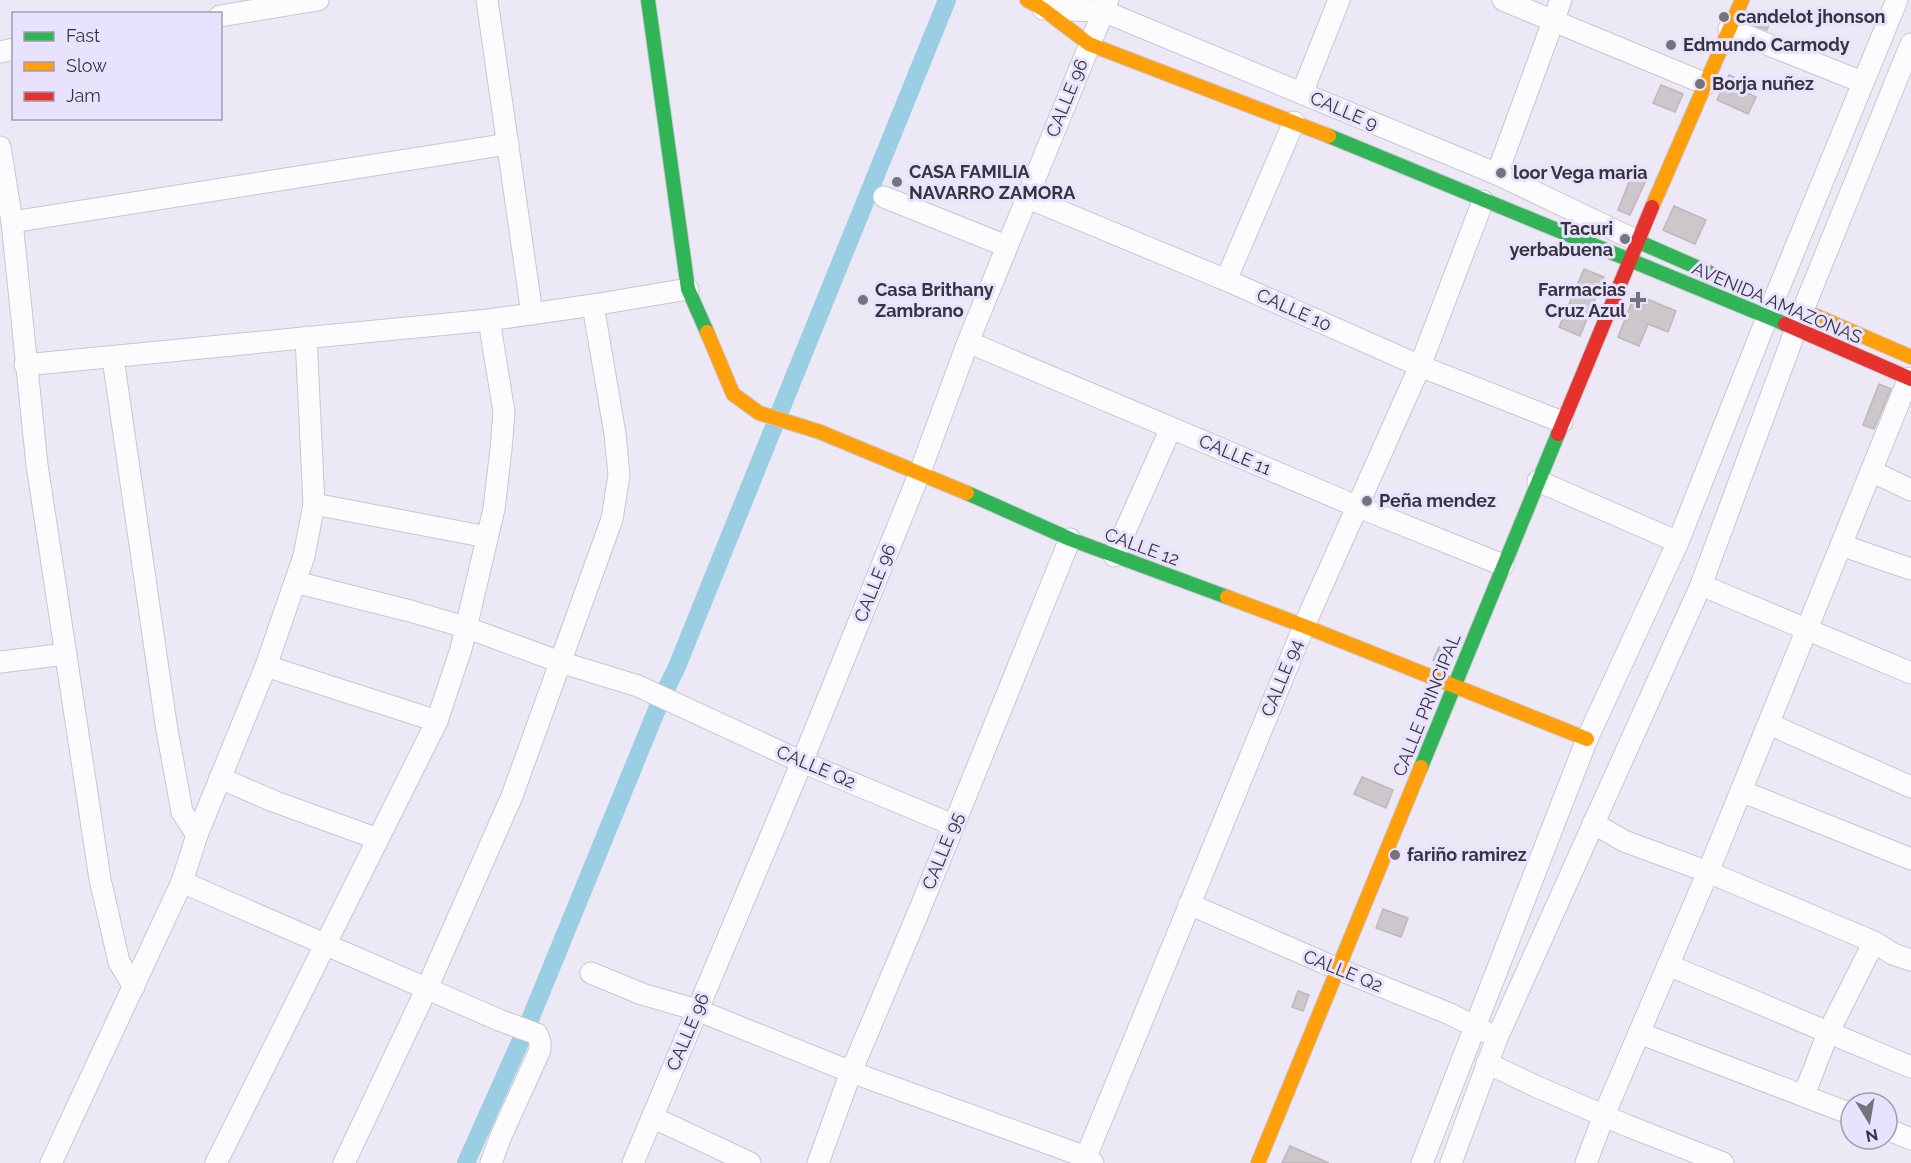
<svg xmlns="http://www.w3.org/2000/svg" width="1911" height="1163" viewBox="0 0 1911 1163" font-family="Raleway,sans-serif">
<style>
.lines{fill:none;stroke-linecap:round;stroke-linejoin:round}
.canal{stroke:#9acee2;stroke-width:18}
.building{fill:#cdc6cb;stroke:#beb7bc;stroke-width:1.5}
.street-casing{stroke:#c9c6d1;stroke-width:23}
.fast-casing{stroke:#c9c6d1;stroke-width:16}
.slow-casing{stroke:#c9c6d1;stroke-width:16}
.jam-casing{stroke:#c9c6d1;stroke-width:16}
.street{stroke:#fcfcfe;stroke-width:21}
.fast{stroke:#30b455;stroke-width:14}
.slow{stroke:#ff9f0a;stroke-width:14}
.jam{stroke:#e5322d;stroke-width:14}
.poi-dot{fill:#76737f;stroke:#e8e2fc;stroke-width:2}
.labels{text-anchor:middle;stroke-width:6;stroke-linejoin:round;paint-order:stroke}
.poi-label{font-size:18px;font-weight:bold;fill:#37343f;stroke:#e8e2fc;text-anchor:start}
.street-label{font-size:18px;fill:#37343f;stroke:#e8e2fc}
</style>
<rect width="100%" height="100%" fill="#ece8f6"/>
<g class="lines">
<!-- canal -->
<g class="canal">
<path d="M 779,414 L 947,0"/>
<path d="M 663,695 L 676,669 L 775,424"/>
<path d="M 529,1022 L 660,702"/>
<path d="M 466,1163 L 521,1040"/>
</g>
</g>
<!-- building -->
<g class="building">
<path d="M 1753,15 L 1770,22 L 1767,30 L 1750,24 Z"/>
<path d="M 1729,75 L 1750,84 L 1746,92 L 1756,97 L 1748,114 L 1717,100 Z"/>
<path d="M 1661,85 L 1683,94 L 1675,112 L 1653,103 Z"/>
<path d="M 1632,174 L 1646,180 L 1630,215 L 1618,210 Z"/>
<path d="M 1674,206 L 1706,220 L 1695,244 L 1663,230 Z"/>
<path d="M 1584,269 L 1604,277 L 1580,336 L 1559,327 Z"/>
<path d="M 1635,294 L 1676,311 L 1668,332 L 1648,324 L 1639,346 L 1618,337 Z"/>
<path d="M 1879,384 L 1891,389 L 1874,429 L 1863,425 Z"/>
<path d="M 1439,647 L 1450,652 L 1445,665 L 1433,660 Z"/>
<path d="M 1362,777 L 1393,790 L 1386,808 L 1354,794 Z"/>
<path d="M 1383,909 L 1408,918 L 1401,937 L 1376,928 Z"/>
<path d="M 1298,991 L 1309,995 L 1303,1011 L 1292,1007 Z"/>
<path d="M 1290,1146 L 1329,1163 L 1282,1163 Z"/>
</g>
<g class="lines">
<defs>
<g id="street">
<path d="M 487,0 L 532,314"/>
<path d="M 1503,0 L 1706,84"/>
<path d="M 1043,9 L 1103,11 L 1497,174 L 1637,241"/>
<path d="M 220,16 L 318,0"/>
<path d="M 1729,29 L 1862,82"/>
<path d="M 0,52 L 14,49"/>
<path d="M 1302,93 L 1339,0"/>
<path d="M 0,147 L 12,222 L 37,465 L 100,879 L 119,962 L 134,987"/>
<path d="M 1497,174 L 1561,0"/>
<path d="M 884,197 L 1006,246"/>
<path d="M 1026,197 L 1226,280 L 1420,366 L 1562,422"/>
<path d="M 12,222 L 508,144"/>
<path d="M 1226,280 L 1294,122"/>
<path d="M 968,342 L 1356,506 L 1503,565"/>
<path d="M 113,358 L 166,724 L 182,812 L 197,835"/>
<path d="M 25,365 L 489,320 L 593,305 L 688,289"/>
<path d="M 1871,471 L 1911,490"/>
<path d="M 1538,481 L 1678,542"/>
<path d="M 314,504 L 487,537"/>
<path d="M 1841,545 L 1911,569"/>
<path d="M 1114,556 L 1171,428"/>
<path d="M 295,582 L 410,611 L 465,627 L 560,662 L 638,686 L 802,762 L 953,825"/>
<path d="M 1701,585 L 1911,673"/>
<path d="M 0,662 L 66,654"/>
<path d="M 266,666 L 437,721"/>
<path d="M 1769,724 L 1911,787"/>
<path d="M 220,778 L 273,801 L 378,839"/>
<path d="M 1741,791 L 1911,859"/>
<path d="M 1593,823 L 1624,841 L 1708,872 L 1874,942 L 1893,954 L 1911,960"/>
<path d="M 182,882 L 499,1020 L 537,1034 L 540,1042 L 540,1050 L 501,1136 L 491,1163"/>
<path d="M 1189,904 L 1338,969 L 1450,1014 L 1486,1032"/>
<path d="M 1668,965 L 1911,1067"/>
<path d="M 591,973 L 642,994 L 697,1010 L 851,1072 L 1086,1157 L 1093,1163"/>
<path d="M 1639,1033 L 1851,1114"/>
<path d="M 1487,1063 L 1535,1086 L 1628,1126 L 1723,1163"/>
<path d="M 1804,1095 L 1828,1033 L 1874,942"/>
<path d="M 652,1117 L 750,1163"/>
<path d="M 1887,1129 L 1911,1139"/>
<path d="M 1086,1157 L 1304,626 L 1420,366 L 1483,201"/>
<path d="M 51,1163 L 182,882 L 197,835 L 266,666 L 304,556 L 314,504 L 306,337"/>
<path d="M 216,1163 L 437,721 L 461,649 L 494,509 L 501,449 L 504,412 L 489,320"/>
<path d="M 344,1163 L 427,988 L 512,796 L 612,519 L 619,475 L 615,434 L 593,305"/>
<path d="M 633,1163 L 802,762 L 920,472 L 968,342 L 1108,0"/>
<path d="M 818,1163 L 851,1072 L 919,911 L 1070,539"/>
<path d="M 1422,1163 L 1587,739 L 1678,542 L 1774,300 L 1897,0"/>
<path d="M 1451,1163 L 1497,1038 L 1701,585 L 1803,310 L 1911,44"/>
<path d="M 1586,1163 L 1604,1115 L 1708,872 L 1909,378"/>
</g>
<g id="fast">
<path d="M 648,0 L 688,289 L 707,332"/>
<path d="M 1329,136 L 1785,324"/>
<path d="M 1637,241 L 1710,273"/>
<path d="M 967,493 L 1070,539 L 1227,597"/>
<path d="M 1421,767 L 1558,434"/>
</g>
<g id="slow">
<path d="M 1027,0 L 1043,9 L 1089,44 L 1329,136"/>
<path d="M 1652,207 L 1742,0"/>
<path d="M 1814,315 L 1911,357"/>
<path d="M 707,332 L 733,394 L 759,413 L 820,432 L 967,493"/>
<path d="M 1227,597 L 1304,626 L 1587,739"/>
<path d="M 1258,1163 L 1421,767"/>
</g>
<g id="jam">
<path d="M 1785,324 L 1911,379"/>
<path d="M 1558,434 L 1652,207"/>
</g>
</defs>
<!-- street casing -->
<use href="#street" class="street-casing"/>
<!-- fast casing -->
<use href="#fast" class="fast-casing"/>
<!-- slow casing -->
<use href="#slow" class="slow-casing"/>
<!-- jam casing -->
<use href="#jam" class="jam-casing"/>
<!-- street -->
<use href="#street" class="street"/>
<!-- fast -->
<use href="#fast" class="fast"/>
<!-- slow -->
<use href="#slow" class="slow"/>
<!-- jam -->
<use href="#jam" class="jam"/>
</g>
<!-- markers -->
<g class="poi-dot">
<circle cx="1724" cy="17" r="6"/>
<circle cx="1671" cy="45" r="6"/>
<circle cx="1700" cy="84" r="6"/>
<circle cx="1501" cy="173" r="6"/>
<circle cx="897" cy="182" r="6"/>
<circle cx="1625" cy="239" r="6"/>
<circle cx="863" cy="300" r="6"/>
<path d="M1635 291h6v6h6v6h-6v6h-6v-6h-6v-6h6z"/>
<circle cx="1367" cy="501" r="6"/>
<circle cx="1395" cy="855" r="6"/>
</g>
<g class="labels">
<!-- poi labels -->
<g class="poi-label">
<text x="1736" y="23">candelot jhonson</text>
<text x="1683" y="51">Edmundo Carmody</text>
<text x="1712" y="90">Borja nuñez</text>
<text x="909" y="178">CASA FAMILIA<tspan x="909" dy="21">NAVARRO ZAMORA</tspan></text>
<text x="1513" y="179">loor Vega maria</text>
<text x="1613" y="235" text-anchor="end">Tacuri<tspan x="1613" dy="21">yerbabuena</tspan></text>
<text x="875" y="296">Casa Brithany<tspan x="875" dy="21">Zambrano</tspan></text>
<text x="1626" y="296" text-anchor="end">Farmacias<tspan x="1626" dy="21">Cruz Azul</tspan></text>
<text x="1379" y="507">Peña mendez</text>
<text x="1407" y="861">fariño ramirez</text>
</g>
<!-- street labels -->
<g class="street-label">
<text transform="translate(1067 98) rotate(-68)" y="6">CALLE 96</text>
<text transform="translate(1344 111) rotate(23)" y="6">CALLE 9</text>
<text transform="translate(1777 303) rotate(23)" y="6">AVENIDA AMAZONAS</text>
<text transform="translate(1294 310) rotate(24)" y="6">CALLE 10</text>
<text transform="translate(1235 455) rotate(23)" y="6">CALLE 11</text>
<text transform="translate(1142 547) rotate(20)" y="6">CALLE 12</text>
<text transform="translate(875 583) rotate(-68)" y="6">CALLE 96</text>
<text transform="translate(1282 678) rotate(-68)" y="6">CALLE 94</text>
<text transform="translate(1427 705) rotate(-68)" y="6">CALLE PRINCIPAL</text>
<text transform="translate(816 767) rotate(23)" y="6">CALLE Q2</text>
<text transform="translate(943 851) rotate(-68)" y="6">CALLE 95</text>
<text transform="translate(1343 971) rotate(22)" y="6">CALLE Q2</text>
<text transform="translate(688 1032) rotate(-67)" y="6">CALLE 96</text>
</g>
</g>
<!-- legend -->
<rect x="12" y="12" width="210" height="108" fill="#e8e2fc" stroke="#a19cb0" stroke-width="1.5"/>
<rect x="24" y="32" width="30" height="9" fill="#30b455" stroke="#a19cb0" stroke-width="1.5"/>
<text x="66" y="42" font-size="18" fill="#37343f">Fast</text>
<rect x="24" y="62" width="30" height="9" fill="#ff9f0a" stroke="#a19cb0" stroke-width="1.5"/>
<text x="66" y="72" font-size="18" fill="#37343f">Slow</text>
<rect x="24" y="92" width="30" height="9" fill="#e5322d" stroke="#a19cb0" stroke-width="1.5"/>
<text x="66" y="102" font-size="18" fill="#37343f">Jam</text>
<!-- north arrow -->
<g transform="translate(1869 1121) rotate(169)"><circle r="28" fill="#e8e2fc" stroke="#a19cb0" stroke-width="1.5"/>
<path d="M0-4.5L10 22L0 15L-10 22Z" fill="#76737f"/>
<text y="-9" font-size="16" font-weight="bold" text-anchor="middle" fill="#37343f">N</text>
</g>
</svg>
